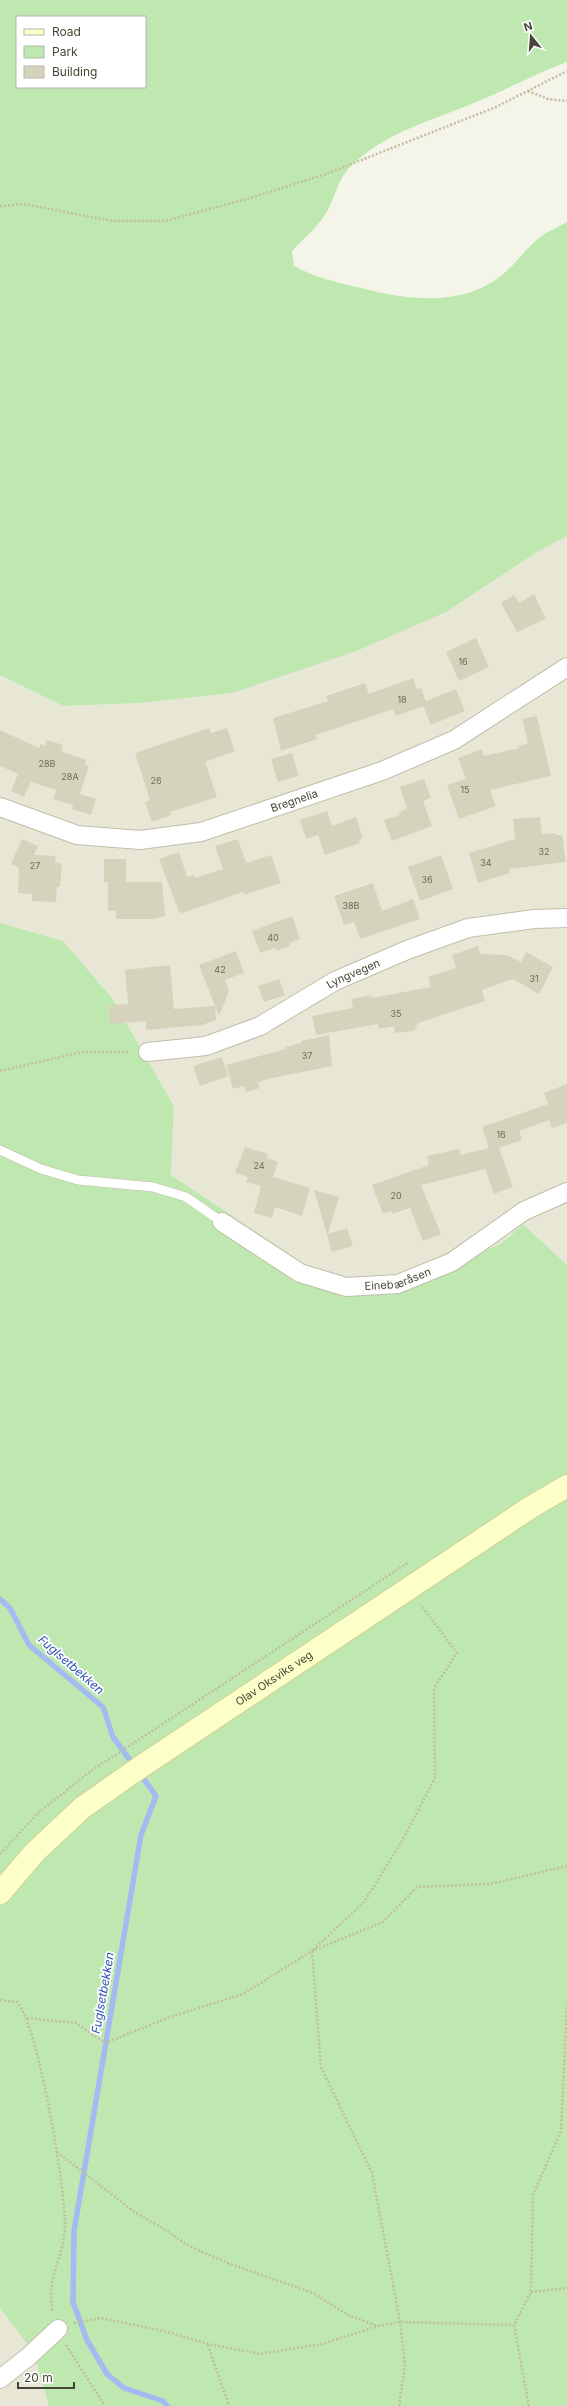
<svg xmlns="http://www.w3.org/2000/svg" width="567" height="2406" viewBox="0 0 567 2406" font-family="Inter,sans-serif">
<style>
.residential{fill:#e8e7d6}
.green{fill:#bfe8b1;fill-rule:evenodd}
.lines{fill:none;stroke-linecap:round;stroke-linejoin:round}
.stream{stroke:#a4bbf1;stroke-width:5.5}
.building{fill:#d6d3bd}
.lane-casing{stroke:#c0bfaa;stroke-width:10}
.street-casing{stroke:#c0bfaa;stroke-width:20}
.secondary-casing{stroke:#cfd195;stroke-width:24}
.path{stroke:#c1bf9b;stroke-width:2.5;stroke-dasharray:2 2;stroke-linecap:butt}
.lane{stroke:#fff;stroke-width:9}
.street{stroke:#fff;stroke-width:18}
.secondary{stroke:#fcffc7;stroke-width:22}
.labels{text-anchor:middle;stroke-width:3.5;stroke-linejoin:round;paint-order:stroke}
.number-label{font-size:9px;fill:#6b6958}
.street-label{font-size:11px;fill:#474636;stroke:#fff}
.water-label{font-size:12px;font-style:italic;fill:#2f55b4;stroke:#fff}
</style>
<rect width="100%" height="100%" fill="#f4f4e8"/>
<!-- residential -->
<g class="residential">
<path d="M 567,536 L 567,1265 L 523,1224 L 502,1243 L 414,1284 L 338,1286 L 171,1175 L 174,1106 L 112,998 L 63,941 L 0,923 L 0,675 L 63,706 L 141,703 L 232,693 L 537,552 Z"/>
<path d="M 0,2308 L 33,2352 L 49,2406 L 0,2406 Z"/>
</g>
<!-- green -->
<g class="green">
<path d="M 0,0 L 567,0 L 567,62 C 537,73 510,88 481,100 C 437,119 387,131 352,165 C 337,179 336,197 326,213 C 317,228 303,239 292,251 L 294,266 C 314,277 335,282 357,287 C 400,298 447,307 489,284 C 510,273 522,252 540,237 C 548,231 558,227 567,222 L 567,536 L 537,552 L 446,612 L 354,652 L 232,693 L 141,703 L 63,706 L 0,675 ZM 17,17 L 145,17 L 145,87 L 17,87 Z"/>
<path d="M 0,923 L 63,941 L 112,998 L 174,1106 L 171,1175 L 338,1286 L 414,1284 L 502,1243 L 523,1224 L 567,1265 L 567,2406 L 49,2406 L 33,2352 L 0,2308 Z"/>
</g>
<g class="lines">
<!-- stream -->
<g class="stream">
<path d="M 0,1599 L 10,1608 L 29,1645 L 103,1707 L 113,1737 L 135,1767"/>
<path d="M 140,1774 L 156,1796 L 141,1835 L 74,2231 L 73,2302 L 87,2340 L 107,2374 L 124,2388 L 163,2401 L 167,2406"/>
</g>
</g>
<!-- building -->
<g class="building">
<path d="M 534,594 L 546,619 L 517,632 L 501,603 L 514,595 L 519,603 Z"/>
<path d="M 476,638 L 489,667 L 459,681 L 446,652 Z"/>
<path d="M 413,678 L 417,689 L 421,688 L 426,701 L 456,689 L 465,711 L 431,725 L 423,706 L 396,716 L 393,709 L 316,735 L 317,739 L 281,751 L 273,718 L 328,701 L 326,696 L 365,683 L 369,694 Z"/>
<path d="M 537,716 L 551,776 L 490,790 L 496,806 L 459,819 L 447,785 L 466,779 L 458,758 L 482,749 L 484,756 L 519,748 L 518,746 L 528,743 L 522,719 Z"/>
<path d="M 209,728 L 211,733 L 227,728 L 235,751 L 205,762 L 217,797 L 170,812 L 171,815 L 152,822 L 145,802 L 150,800 L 135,753 Z"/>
<path d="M 0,730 L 39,748 L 41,744 L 45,746 L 47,740 L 63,745 L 61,751 L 86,760 L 85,764 L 89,766 L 80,794 L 96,799 L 91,815 L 72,809 L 73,805 L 53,799 L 56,790 L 31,782 L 24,797 L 11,791 L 18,774 L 0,766 Z"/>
<path d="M 292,753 L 299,776 L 278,782 L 271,759 Z"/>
<path d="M 424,779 L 431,798 L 423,801 L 432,826 L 392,841 L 384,820 L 400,815 L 399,812 L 407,809 L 400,787 Z"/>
<path d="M 327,811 L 332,826 L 356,817 L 363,838 L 359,840 L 360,843 L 325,855 L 318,835 L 306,839 L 300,820 Z"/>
<path d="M 540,817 L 542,834 L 555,833 L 555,835 L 562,835 L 566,862 L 509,869 L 510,873 L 478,883 L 469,853 L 515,839 L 513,819 Z"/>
<path d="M 22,839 L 38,846 L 34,855 L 56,856 L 55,862 L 62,864 L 60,887 L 57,887 L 56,902 L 32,901 L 32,894 L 18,893 L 19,868 L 11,864 Z"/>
<path d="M 238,839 L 246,863 L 271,855 L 281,883 L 244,895 L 243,892 L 182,913 L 179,912 L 159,859 L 179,852 L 187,877 L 194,875 L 195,878 L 223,869 L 215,846 Z"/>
<path d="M 441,855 L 453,889 L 420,901 L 408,867 Z"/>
<path d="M 104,859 L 126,859 L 126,882 L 162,882 L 165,916 L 153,919 L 116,919 L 116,911 L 108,911 L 108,882 L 104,882 Z"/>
<path d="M 373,883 L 382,911 L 413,899 L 420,919 L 360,939 L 354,922 L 344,925 L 334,896 Z"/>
<path d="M 292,916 L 300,939 L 289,943 L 290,946 L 276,951 L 275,948 L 260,953 L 252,931 Z"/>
<path d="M 478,946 L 480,954 L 507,955 L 521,962 L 526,952 L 553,967 L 539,994 L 513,979 L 482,990 L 485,1001 L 418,1023 L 414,1031 L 395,1033 L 394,1026 L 379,1029 L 378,1024 L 316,1035 L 312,1016 L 353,1008 L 351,999 L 371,995 L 372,998 L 431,987 L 428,977 L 456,968 L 452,955 Z"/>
<path d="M 236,951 L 244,973 L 225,980 L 229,991 L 219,1016 L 199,965 Z"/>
<path d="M 170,965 L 174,1009 L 215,1006 L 216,1020 L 202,1025 L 146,1030 L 146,1021 L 110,1024 L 109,1005 L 128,1004 L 125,970 Z"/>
<path d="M 279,979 L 285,995 L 264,1002 L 258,986 Z"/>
<path d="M 329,1035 L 332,1066 L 267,1079 L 258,1083 L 260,1088 L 246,1092 L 244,1086 L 233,1089 L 226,1065 L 286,1049 L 285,1047 L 301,1043 L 301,1041 Z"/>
<path d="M 222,1057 L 228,1076 L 200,1086 L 193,1066 Z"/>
<path d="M 567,1084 L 567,1123 L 552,1128 L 549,1120 L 519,1131 L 522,1140 L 499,1148 L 513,1187 L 494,1194 L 485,1169 L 421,1185 L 441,1234 L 423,1241 L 410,1208 L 392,1214 L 391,1211 L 383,1214 L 372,1185 L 429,1165 L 427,1156 L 459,1149 L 460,1155 L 489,1148 L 482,1127 L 548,1104 L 544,1093 Z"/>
<path d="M 245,1147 L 268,1154 L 267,1158 L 278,1162 L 273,1177 L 310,1188 L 302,1216 L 275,1207 L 272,1218 L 254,1213 L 261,1186 L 246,1182 L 248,1177 L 235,1173 Z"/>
<path d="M 314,1190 L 339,1197 L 328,1234 L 347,1228 L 353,1246 L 332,1252 Z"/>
</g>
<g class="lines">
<defs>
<path id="lane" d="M 0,1150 L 41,1169 L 78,1180 L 153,1187 L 186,1197 L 222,1222"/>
<g id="street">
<path id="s1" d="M 0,807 L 77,835 L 140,840 L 201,832 L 382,771 L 454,740 L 567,667"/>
<path id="s2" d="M 148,1052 L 206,1046 L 260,1026 L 335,981 L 407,950 L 468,928 L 534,919 L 567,918"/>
<path id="s3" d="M 222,1222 L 300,1273 L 346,1287 L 398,1284 L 452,1262 L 524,1211 L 567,1192"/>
<path d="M 0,2379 L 28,2357 L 58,2329"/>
</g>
<g id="secondary">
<path id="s4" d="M 0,1893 L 35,1852 L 82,1808 L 139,1768 L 531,1507 L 567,1486"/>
</g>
</defs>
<!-- lane casing -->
<use href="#lane" class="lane-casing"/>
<!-- street casing -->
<use href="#street" class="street-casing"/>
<!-- secondary casing -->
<use href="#secondary" class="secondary-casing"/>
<!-- path -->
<g class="path">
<path d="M 528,91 L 548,99 L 567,101"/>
<path d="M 0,206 L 23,204 L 113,221 L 165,221 L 247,199 L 326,174 L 496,107 L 567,71"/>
<path d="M 0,1071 L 82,1052 L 130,1052"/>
<path d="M 0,1854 L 38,1813 L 91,1771 L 409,1562"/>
<path d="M 0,2000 L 17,2002 C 38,2023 66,2192 65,2227 C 64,2258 45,2279 53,2313"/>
<path d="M 27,2018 L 76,2023 L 105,2043 L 170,2017 L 243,1994 L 312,1951 L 383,1922 L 417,1887 L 490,1884 L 567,1866"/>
<path d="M 57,2152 L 136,2213 L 164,2229 L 189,2246 L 230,2264 L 313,2293 L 348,2315 L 377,2326"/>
<path d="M 531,2292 L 567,2288"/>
<path d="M 74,2323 L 100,2318 L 164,2331 L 208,2344 L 260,2354 L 322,2344 L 378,2326 L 400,2322 L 514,2325"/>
<path d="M 66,2345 L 105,2406"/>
<path d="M 208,2345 L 229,2406"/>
<path d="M 399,2406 L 405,2365 L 400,2322 L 372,2173 L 321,2067 L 312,1951 L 364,1902 L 401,1843 L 435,1778 L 434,1688 L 457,1653 L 421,1605"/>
<path d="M 529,2406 L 514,2325 L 531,2292 L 533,2195 L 561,2131 L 567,2003"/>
</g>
<!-- lane -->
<use href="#lane" class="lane"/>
<!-- street -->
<use href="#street" class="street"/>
<!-- secondary -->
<use href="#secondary" class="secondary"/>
</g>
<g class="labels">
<!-- number labels -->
<g class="number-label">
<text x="463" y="665">16</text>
<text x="402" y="703">18</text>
<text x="47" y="767">28B</text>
<text x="70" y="780">28A</text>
<text x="156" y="784">26</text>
<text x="465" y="793">15</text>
<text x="544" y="855">32</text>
<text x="486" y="866">34</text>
<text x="35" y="869">27</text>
<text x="427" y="883">36</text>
<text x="351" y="909">38B</text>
<text x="273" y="941">40</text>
<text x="220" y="973">42</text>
<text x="534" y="982">31</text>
<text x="396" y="1017">35</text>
<text x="307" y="1059">37</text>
<text x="501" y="1138">16</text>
<text x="259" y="1169">24</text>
<text x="396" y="1199">20</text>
</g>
<!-- street labels -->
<g class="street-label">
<text dy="4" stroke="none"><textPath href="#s1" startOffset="305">Bregnelia</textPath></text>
<text dy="4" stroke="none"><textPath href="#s2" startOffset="223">Lyngvegen</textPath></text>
<text dy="4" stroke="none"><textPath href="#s3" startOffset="194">Einebæråsen</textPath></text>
<text dy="4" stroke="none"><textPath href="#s4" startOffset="350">Olav Oksviks veg</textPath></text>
</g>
<!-- water labels -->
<g class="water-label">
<text transform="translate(71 1665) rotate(41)" y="4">Fuglsetbekken</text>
<text transform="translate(103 1993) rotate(-80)" y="4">Fuglsetbekken</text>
</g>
</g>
<!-- legend -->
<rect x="16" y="16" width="130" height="72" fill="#ffffff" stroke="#b5b5af"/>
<rect x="24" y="29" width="20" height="6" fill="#fcffc7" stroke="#b5b5af"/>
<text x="52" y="36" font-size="12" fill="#474636">Road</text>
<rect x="24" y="46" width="20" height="12" fill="#bfe8b1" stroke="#b5b5af"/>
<text x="52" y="56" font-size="12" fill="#474636">Park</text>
<rect x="24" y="66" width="20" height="12" fill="#d6d3bd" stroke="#b5b5af"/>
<text x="52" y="76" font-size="12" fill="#474636">Building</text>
<!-- north arrow -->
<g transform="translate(531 36) rotate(343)" stroke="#ffffff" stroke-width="3" paint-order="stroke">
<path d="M0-3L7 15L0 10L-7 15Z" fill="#474636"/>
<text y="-6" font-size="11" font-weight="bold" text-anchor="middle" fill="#474636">N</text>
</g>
<!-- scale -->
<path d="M18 2382v6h56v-6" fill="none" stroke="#474636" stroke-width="2"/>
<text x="24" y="2382" font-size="12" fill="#474636" stroke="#ffffff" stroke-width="3" paint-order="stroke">20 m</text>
</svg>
